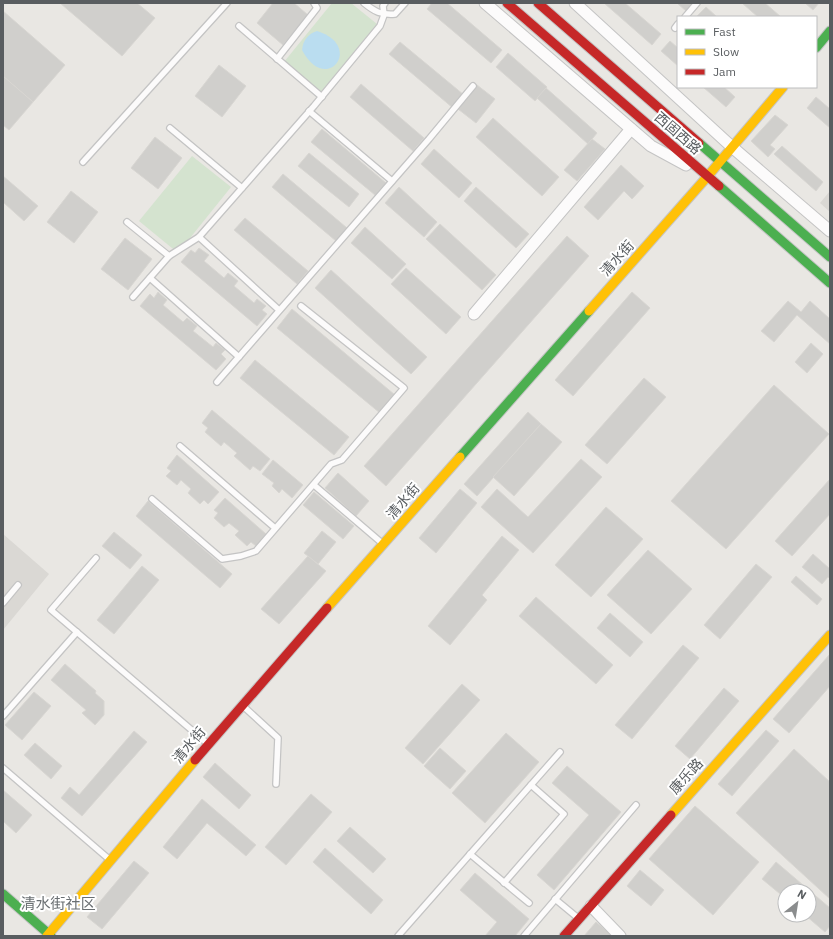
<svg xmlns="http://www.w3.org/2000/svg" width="833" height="939" viewBox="0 0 833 939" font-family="'IBM Plex Sans','Noto Sans SC',sans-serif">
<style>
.industrial{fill:#dad8d4}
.green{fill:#d4e3cf}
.water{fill:#baddf0}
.building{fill:#d0cfcc;stroke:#d8d6d2}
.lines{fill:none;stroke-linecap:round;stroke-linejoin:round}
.lane-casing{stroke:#c4c4c4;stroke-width:8}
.street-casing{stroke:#c4c4c4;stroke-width:13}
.fast-casing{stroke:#c5c5c5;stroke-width:11}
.slow-casing{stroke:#c5c5c5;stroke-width:11}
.jam-casing{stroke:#c5c5c5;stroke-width:11}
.lane{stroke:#fcfbfb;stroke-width:5.5}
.street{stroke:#fcfbfb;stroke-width:11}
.fast{stroke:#4caf50;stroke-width:9}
.slow{stroke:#ffc107;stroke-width:9}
.jam{stroke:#c62828;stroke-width:9}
.labels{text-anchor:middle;stroke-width:4;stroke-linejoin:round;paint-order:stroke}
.street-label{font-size:14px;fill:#595d60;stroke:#fff}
.neighbourhood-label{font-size:15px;fill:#6a6f72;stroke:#fff}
</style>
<rect width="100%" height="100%" fill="#e9e7e3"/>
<!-- industrial -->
<g class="industrial">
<path d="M 830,191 L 830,212 L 820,203 Z"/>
<path d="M 3,534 L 49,574 L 3,630 Z"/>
</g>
<!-- green -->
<g class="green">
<path d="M 332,3 L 351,3 L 377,24 L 321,92 L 284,62 Z"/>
<path d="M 192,156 L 231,187 L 178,253 L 139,221 Z"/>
</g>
<!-- water -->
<path class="water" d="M 317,31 C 365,46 326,96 302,50 C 303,40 308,34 317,31 Z"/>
<!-- building -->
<g class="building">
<path d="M 60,3 L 137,3 L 155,18 L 122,56 Z"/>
<path d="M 273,3 L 294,3 L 308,15 L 283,45 L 257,23 Z"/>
<path d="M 432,3 L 447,3 L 502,50 L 491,63 L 427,9 Z"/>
<path d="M 604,3 L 625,3 L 661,34 L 652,45 Z"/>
<path d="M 677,3 L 692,3 L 686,11 Z"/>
<path d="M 742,3 L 765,3 L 781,17 L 758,17 Z"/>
<path d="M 805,3 L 819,3 L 813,10 Z"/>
<path d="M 706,7 L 717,17 L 696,17 Z"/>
<path d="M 3,11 L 65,65 L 33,102 L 3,76 Z"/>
<path d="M 670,41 L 678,48 L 678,66 L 661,51 Z"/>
<path d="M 400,42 L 464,95 L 453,108 L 389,54 Z"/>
<path d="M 508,53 L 547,87 L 535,101 L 496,67 Z"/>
<path d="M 219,65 L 246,86 L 222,117 L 195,96 Z"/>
<path d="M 3,76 L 33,102 L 9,130 L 3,125 Z"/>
<path d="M 361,84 L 424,138 L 413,151 L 350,97 Z"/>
<path d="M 477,85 L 495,99 L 476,123 L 458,109 Z"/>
<path d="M 703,87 L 724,87 L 735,97 L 726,107 Z"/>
<path d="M 546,88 L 597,133 L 588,144 L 537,98 Z"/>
<path d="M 816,97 L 830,109 L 830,128 L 807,108 Z"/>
<path d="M 775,115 L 788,125 L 770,145 L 775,149 L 768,157 L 751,141 Z"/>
<path d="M 493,118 L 559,177 L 542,196 L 476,137 Z"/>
<path d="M 322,129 L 386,183 L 375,195 L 311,142 Z"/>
<path d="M 155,137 L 182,158 L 158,189 L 131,168 Z"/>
<path d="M 592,139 L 605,149 L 577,181 L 564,170 Z"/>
<path d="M 782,146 L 823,182 L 816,191 L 774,154 Z"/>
<path d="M 434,149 L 472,183 L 459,198 L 421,164 Z"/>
<path d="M 309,153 L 359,194 L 349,207 L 298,166 Z"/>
<path d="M 621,165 L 644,186 L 632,199 L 624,191 L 598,220 L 584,207 Z"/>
<path d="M 283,174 L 347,228 L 336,241 L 272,187 Z"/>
<path d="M 3,176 L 38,206 L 24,221 L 3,202 Z"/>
<path d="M 399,187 L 437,222 L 424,237 L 385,203 Z"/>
<path d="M 476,187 L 529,234 L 516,248 L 464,201 Z"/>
<path d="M 71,191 L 98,212 L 74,243 L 47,222 Z"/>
<path d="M 245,218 L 308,271 L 297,284 L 234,230 Z"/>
<path d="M 440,224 L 496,275 L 482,290 L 426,239 Z"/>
<path d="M 365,227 L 406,264 L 392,279 L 351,243 Z"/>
<path d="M 567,236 L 589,256 L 386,486 L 364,466 Z"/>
<path d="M 125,238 L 152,259 L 128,290 L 101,269 Z"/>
<path d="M 199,248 L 209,255 L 204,261 L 224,278 L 228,273 L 238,281 L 234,286 L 254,303 L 257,299 L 266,306 L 262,310 L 267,314 L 257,326 L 181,262 L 191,250 L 195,253 Z"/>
<path d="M 406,268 L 461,317 L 446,334 L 391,284 Z"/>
<path d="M 331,270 L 427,357 L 411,374 L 315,288 Z"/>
<path d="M 158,292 L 167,300 L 163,305 L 183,322 L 187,318 L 197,326 L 193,331 L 213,347 L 216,343 L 225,350 L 221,354 L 226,359 L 216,370 L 140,306 L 150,294 L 154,298 Z"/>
<path d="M 632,292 L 650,308 L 573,396 L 555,380 Z"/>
<path d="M 788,301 L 801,312 L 810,301 L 830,319 L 830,344 L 797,315 L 774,342 L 761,331 Z"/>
<path d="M 292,309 L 395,395 L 380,413 L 277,328 Z"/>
<path d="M 811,343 L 823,354 L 807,373 L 795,362 Z"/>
<path d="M 255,360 L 349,437 L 334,455 L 240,378 Z"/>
<path d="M 644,378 L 666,397 L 607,464 L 585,445 Z"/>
<path d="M 774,385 L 829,434 L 726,549 L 671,501 Z"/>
<path d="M 212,410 L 270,459 L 260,471 L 253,466 L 250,470 L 234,456 L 237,453 L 224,442 L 221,446 L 205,432 L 208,428 L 202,423 Z"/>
<path d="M 528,412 L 541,424 L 477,496 L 464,484 Z"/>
<path d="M 541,424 L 562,442 L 514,496 L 493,477 Z"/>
<path d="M 177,455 L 219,492 L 208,504 L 204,500 L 200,504 L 188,493 L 191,489 L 181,480 L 177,485 L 166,476 L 171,471 L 167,468 Z"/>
<path d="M 581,459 L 602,477 L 533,553 L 481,507 L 497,489 L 528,517 Z"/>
<path d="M 273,460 L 303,485 L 292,498 L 282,489 L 279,493 L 272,486 L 274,483 L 262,474 Z"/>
<path d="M 338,473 L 369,501 L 356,516 L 325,488 Z"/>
<path d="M 830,479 L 830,514 L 792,556 L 775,541 Z"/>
<path d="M 460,489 L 477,503 L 436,553 L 419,538 Z"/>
<path d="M 314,492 L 354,526 L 343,539 L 303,505 Z"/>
<path d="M 225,498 L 266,534 L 256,546 L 251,542 L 247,546 L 235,535 L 239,531 L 229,523 L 224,527 L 214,518 L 218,513 L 214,510 Z"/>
<path d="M 148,501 L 232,574 L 220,588 L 136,516 Z"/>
<path d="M 606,507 L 643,539 L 591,597 L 555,565 Z"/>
<path d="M 322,531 L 336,542 L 318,564 L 304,553 Z"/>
<path d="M 114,532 L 142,555 L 130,569 L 102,546 Z"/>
<path d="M 502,536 L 519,550 L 482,595 L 487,600 L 450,645 L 428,626 Z"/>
<path d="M 648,550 L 692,589 L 651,634 L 607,595 Z"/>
<path d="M 813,554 L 830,569 L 830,579 L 828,577 L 822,584 L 802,567 Z"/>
<path d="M 308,556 L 326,571 L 279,624 L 261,609 Z"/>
<path d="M 756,564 L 772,577 L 720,639 L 704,625 Z"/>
<path d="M 142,566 L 159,580 L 114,634 L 97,620 Z"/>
<path d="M 796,576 L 822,599 L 817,605 L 791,582 Z"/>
<path d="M 536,597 L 613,665 L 596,684 L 519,616 Z"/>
<path d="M 610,613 L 643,642 L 630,657 L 597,628 Z"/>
<path d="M 683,645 L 699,658 L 632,739 L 615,725 Z"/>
<path d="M 830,654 L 830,686 L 789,733 L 773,719 Z"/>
<path d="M 65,664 L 96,691 L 95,693 L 104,701 L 104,715 L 95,725 L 82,713 L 86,710 L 51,680 Z"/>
<path d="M 462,684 L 480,700 L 423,764 L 405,748 Z"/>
<path d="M 724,688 L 739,701 L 690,759 L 675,746 Z"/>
<path d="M 34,692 L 51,706 L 22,740 L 5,725 Z"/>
<path d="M 766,730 L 779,741 L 732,796 L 718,784 Z"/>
<path d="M 134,731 L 147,742 L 82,816 L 61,798 L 70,787 L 79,795 Z"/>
<path d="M 506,733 L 539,762 L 485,823 L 452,793 Z"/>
<path d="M 35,743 L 62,766 L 51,779 L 24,755 Z"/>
<path d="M 440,748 L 466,771 L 450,789 L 424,766 Z"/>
<path d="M 794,749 L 830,782 L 830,899 L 736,813 Z"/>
<path d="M 215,763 L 251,795 L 239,809 L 203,777 Z"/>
<path d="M 567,766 L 621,812 L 554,890 L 537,875 L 589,815 L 552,783 Z"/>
<path d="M 3,790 L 32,815 L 16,833 L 3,821 Z"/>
<path d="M 311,794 L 332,812 L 286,865 L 265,847 Z"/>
<path d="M 202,799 L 256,845 L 246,856 L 207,823 L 177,859 L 163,847 Z"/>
<path d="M 695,806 L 759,862 L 713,915 L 649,859 Z"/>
<path d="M 350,827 L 386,859 L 373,873 L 337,841 Z"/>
<path d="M 325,848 L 383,900 L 371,914 L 313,862 Z"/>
<path d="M 134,861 L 149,873 L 102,929 L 87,917 Z"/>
<path d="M 776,862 L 830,908 L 830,926 L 825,932 L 805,915 L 809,915 L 809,891 L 785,891 L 785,898 L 762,879 Z"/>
<path d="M 640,870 L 664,890 L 651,906 L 627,886 Z"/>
<path d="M 475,873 L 529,919 L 515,936 L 485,936 L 497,922 L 460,890 Z"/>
<path d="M 596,922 L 613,936 L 584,936 Z"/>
</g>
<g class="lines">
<defs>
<g id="lane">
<path d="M 364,3 C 375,12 381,15 395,14 L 405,3"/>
<path d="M 685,17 L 697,3"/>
<path d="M 239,26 L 322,97"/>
<path d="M 675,28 L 678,24"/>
<path d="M 277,59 L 317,8 L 314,3"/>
<path d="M 309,111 L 392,181"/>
<path d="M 170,128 L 242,188"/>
<path d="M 83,162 L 227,3"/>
<path d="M 127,222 L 169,256"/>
<path d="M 199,237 L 279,310"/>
<path d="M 150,278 L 239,357"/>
<path d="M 133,297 L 169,256 L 199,237 L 314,106 L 380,26 L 384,15 L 383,6 L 385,3"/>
<path d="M 217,382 L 429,139 L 473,86"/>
<path d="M 180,446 L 275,528"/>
<path d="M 314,485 L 383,544"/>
<path d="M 152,499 L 222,559 L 241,556 L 256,551 L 331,464 L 342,460 L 404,388 L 301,306"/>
<path d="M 96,558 L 51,610 L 208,744"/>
<path d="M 3,603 L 18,585"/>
<path d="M 242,705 L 278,738 L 276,784"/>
<path d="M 3,716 L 77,632"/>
<path d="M 3,768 L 110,860"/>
<path d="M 470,854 L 529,903"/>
<path d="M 504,883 L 564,814 L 531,785"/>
<path d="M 555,899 L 578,918"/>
<path d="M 398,936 L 560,752"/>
<path d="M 524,936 L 636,805"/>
</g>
<g id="street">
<path d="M 485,3 L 651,146 L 686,165"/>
<path d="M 575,3 L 732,147 L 830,231"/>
<path d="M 474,314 L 631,129"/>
<path d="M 591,906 L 620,936"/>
</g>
<g id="fast">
<path d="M 816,48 L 830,31"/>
<path d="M 699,143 L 830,257"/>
<path d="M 719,186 L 830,283"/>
<path d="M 460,457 L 589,311"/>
<path d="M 3,894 L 51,936"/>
</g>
<g id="slow">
<path d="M 589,311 L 707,177 L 783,87"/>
<path d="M 327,608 L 460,457"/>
<path d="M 671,815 L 830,635"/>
<path d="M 47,936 L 195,760"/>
</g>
<g id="jam">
<path d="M 507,3 L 719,186"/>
<path d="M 538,3 L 699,143"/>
<path d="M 195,760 L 327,608"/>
<path d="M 564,936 L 671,815"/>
</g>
</defs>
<!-- lane casing -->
<use href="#lane" class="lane-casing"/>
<!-- street casing -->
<use href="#street" class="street-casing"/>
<!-- fast casing -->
<use href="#fast" class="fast-casing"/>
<!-- slow casing -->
<use href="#slow" class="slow-casing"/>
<!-- jam casing -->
<use href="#jam" class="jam-casing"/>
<!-- lane -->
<use href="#lane" class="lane"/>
<!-- street -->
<use href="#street" class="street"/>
<!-- fast -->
<use href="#fast" class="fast"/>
<!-- slow -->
<use href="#slow" class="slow"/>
<!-- jam -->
<use href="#jam" class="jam"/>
</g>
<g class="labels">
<!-- street labels -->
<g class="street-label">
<text transform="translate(678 133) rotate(41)" y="5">西固西路</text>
<text transform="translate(617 258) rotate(-48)" y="5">清水街</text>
<text transform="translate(403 501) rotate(-49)" y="5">清水街</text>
<text transform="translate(189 745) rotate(-50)" y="5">清水街</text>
<text transform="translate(686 776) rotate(-48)" y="5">康乐路</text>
</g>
<!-- neighbourhood labels -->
<g class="neighbourhood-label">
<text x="58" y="909">清水街社区</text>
</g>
</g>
<!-- border -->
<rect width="833" height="939" fill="none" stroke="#595d60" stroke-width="8"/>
<!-- legend -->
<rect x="677" y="16" width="140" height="72" fill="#ffffff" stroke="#bdbebf"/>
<rect x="685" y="29" width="20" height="6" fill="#4caf50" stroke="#bdbebf"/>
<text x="713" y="36" font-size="12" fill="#595d60">Fast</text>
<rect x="685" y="49" width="20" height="6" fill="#ffc107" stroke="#bdbebf"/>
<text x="713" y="56" font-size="12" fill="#595d60">Slow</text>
<rect x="685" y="69" width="20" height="6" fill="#c62828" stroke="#bdbebf"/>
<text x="713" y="76" font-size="12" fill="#595d60">Jam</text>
<!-- north arrow -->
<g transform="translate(797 903) rotate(30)"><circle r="19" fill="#ffffff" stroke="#bdbebf"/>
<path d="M0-3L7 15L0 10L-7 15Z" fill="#8b8d8e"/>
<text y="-6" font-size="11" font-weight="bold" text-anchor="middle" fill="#595d60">N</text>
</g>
</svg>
